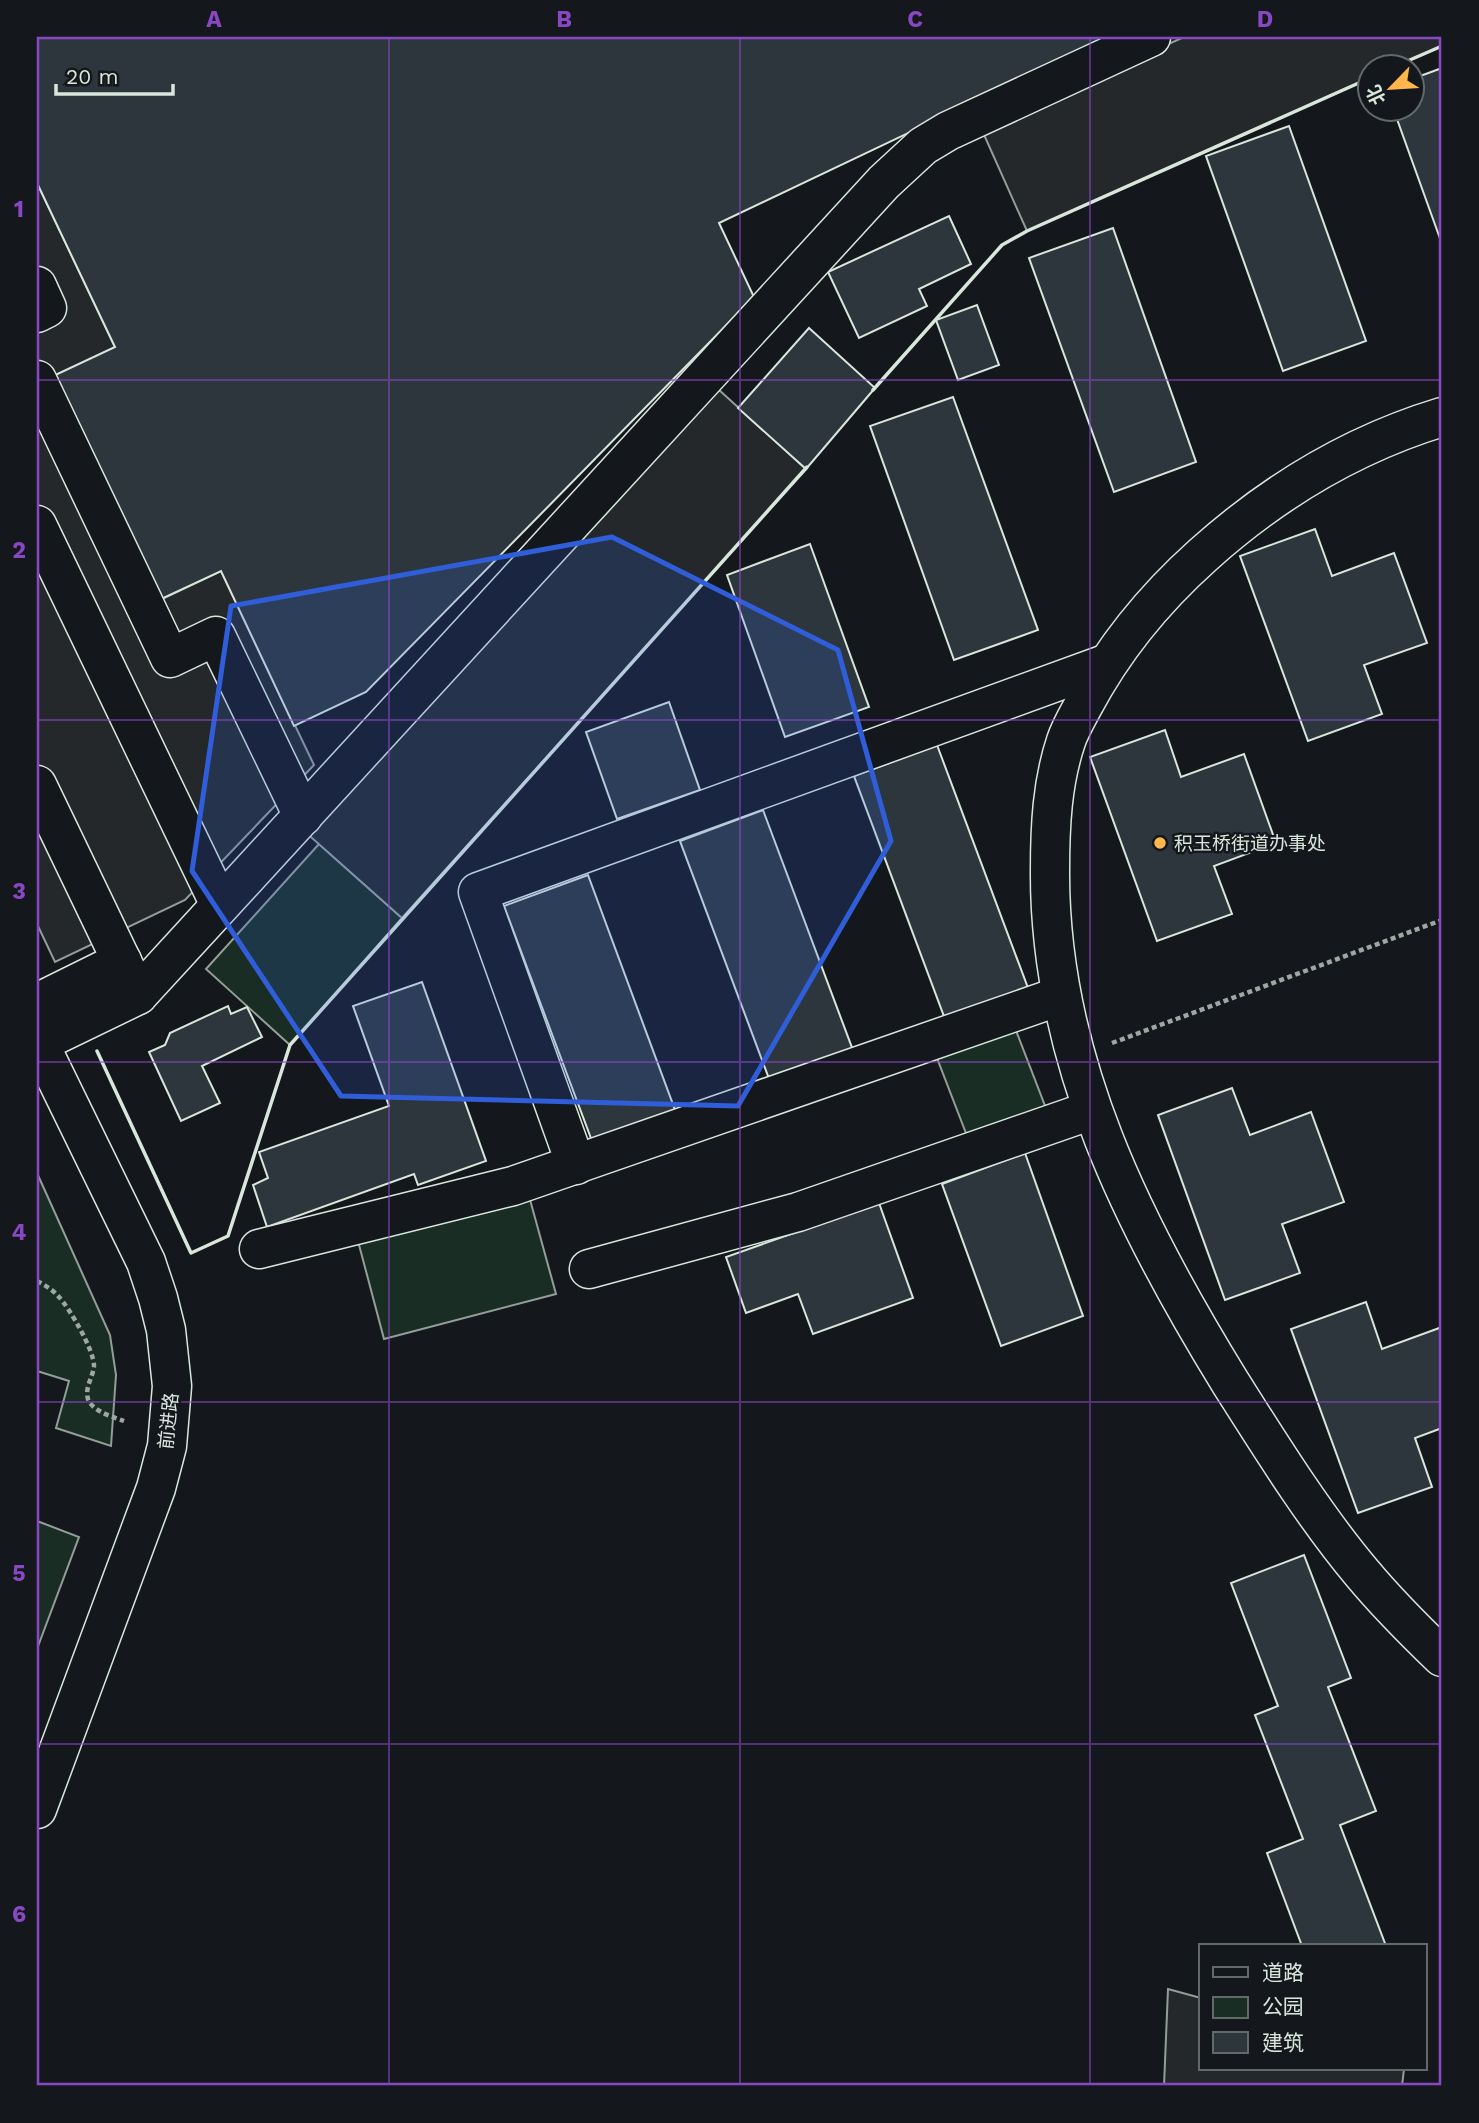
<svg xmlns="http://www.w3.org/2000/svg" width="1479" height="2123" viewBox="0 0 1479 2123" font-family="'Work Sans','Noto Sans SC',sans-serif">
<style>
.green{fill:#1a2d24;stroke:#939e99;stroke-width:2}
.parking{fill:#24282b;stroke:#939e99;stroke-width:2}
.building{fill:#2c363c;stroke:#d8e6dc;stroke-width:2}
.lines{fill:none;stroke-linecap:round;stroke-linejoin:round}
.minor-casing{stroke:#d8e6dc;stroke-width:41}
.path{stroke:#9da8a2;stroke-width:4.5;stroke-dasharray:5 3.5;stroke-linecap:butt}
.minor{stroke:#14181c;stroke-width:38}
.wall{stroke:#d8e6dc;stroke-width:3.5}
.marked{fill:#305dd8;fill-opacity:0.2;stroke:#305dd8;stroke-width:5;stroke-linejoin:round}
.grid{fill:none;stroke:#8948c3;stroke-width:2;stroke-opacity:0.55}
.poi-dot{fill:#ffb74d;stroke:#14181c;stroke-width:2.5}
.labels{text-anchor:middle;stroke-width:5;stroke-linejoin:round;paint-order:stroke}
.poi-label{font-size:19px;fill:#d8e6dc;stroke:#14181c;text-anchor:start}
.street-label{font-size:19px;fill:#d8e6dc;stroke:#14181c}
.neatline{fill:none;stroke:#8948c3;stroke-width:2.5}
.grid-label{font-size:23px;text-anchor:middle;font-weight:bold;fill:#8948c3}
</style>
<rect width="100%" height="100%" fill="#14181c"/>
<!-- green -->
<g class="green">
<path d="M 319,844 L 402,918 L 290,1045 L 206,969 Z"/>
<path d="M 1015,1028 L 1047,1111 L 969,1141 L 937,1058 Z"/>
<path d="M 37,1173 L 110,1335 L 116,1375 L 111,1446 L 56,1428 L 69,1381 L 37,1371 Z"/>
<path d="M 529,1196 L 556,1294 L 384,1339 L 358,1241 Z"/>
<path d="M 37,1521 L 79,1537 L 37,1649 Z"/>
</g>
<!-- parking -->
<g class="parking">
<path d="M 1184,37 L 1442,37 L 1442,46 L 1396,66 L 1370,66 L 1370,78 L 1027,231 L 981,128 Z"/>
<path d="M 37,183 L 115,347 L 158,601 L 221,571 L 314,765 L 185,900 L 55,962 L 37,924 Z"/>
<path d="M 707,379 L 806,469 L 402,918 L 303,830 Z"/>
<path d="M 1168,1989 L 1201,1998 L 1201,2069 L 1404,2069 L 1402,2086 L 1164,2086 Z"/>
</g>
<!-- building -->
<g class="building">
<path d="M 37,37 L 1110,37 L 719,223 L 754,297 L 366,692 L 294,726 L 221,571 L 157,601 L 51,377 L 115,347 L 37,183 Z"/>
<path d="M 1442,68 L 1442,244 L 1393,108 L 1412,108 L 1412,79 Z"/>
<path d="M 1289,126 L 1366,341 L 1283,371 L 1206,156 Z"/>
<path d="M 949,216 L 971,264 L 919,289 L 927,306 L 859,338 L 828,272 Z"/>
<path d="M 1113,228 L 1196,462 L 1114,492 L 1029,258 Z"/>
<path d="M 977,305 L 999,365 L 958,380 L 936,320 Z"/>
<path d="M 809,328 L 875,388 L 806,469 L 738,408 Z"/>
<path d="M 953,397 L 1038,630 L 954,660 L 870,426 Z"/>
<path d="M 1315,529 L 1332,576 L 1394,553 L 1427,643 L 1364,665 L 1382,714 L 1308,741 L 1240,556 Z"/>
<path d="M 810,544 L 869,707 L 785,737 L 727,575 Z"/>
<path d="M 669,702 L 700,790 L 617,819 L 586,732 Z"/>
<path d="M 1165,730 L 1181,777 L 1244,754 L 1276,843 L 1214,866 L 1232,914 L 1157,941 L 1090,757 Z"/>
<path d="M 937,745 L 1028,988 L 945,1019 L 854,776 Z"/>
<path d="M 763,810 L 854,1053 L 771,1084 L 680,841 Z"/>
<path d="M 588,875 L 678,1118 L 595,1149 L 504,906 Z"/>
<path d="M 422,982 L 486,1161 L 418,1185 L 414,1174 L 267,1227 L 253,1185 L 268,1178 L 259,1152 L 389,1106 L 353,1006 Z"/>
<path d="M 228,1006 L 231,1014 L 247,1007 L 262,1037 L 202,1066 L 220,1103 L 181,1121 L 149,1052 L 165,1045 L 170,1033 Z"/>
<path d="M 1232,1088 L 1250,1135 L 1311,1112 L 1344,1202 L 1282,1224 L 1300,1273 L 1225,1300 L 1158,1115 Z"/>
<path d="M 1025,1153 L 1083,1316 L 1001,1346 L 942,1184 Z"/>
<path d="M 879,1203 L 913,1298 L 813,1334 L 798,1294 L 746,1313 L 726,1257 Z"/>
<path d="M 1366,1302 L 1382,1349 L 1442,1327 L 1442,1428 L 1415,1438 L 1432,1487 L 1358,1513 L 1291,1329 Z"/>
<path d="M 1304,1555 L 1351,1678 L 1328,1687 L 1376,1811 L 1340,1825 L 1386,1946 L 1302,1946 L 1267,1853 L 1303,1839 L 1255,1715 L 1278,1706 L 1231,1583 Z"/>
</g>
<g class="lines">
<defs>
<g id="minor">
<path d="M 37,286 L 47,308 L 37,313"/>
<path d="M 37,380 L 170,658 L 216,636 L 303,816"/>
<path d="M 1442,417 C 1353,444 1272,493 1203,555 C 1155,598 1113,649 1083,706 C 1077,717 1070,729 1066,741 C 1052,783 1050,826 1050,871 C 1049,1059 1134,1226 1230,1382 C 1270,1445 1314,1516 1362,1573 C 1387,1603 1415,1631 1442,1657"/>
<path d="M 37,525 L 220,905"/>
<path d="M 37,785 L 138,995"/>
<path d="M 37,1003 L 122,961"/>
<path d="M 37,1039 L 146,1262 L 158,1298 L 166,1330 L 172,1386 L 167,1446 L 156,1488 L 37,1809"/>
<path d="M 39,1043 L 138,995 L 884,182 L 923,146 L 948,131 L 1151,37"/>
<path d="M 576,1165 L 478,892 L 1108,663"/>
<path d="M 259,1249 L 513,1186 L 1060,996"/>
<path d="M 589,1269 L 798,1212 L 1092,1110"/>
</g>
</defs>
<!-- minor casing -->
<use href="#minor" class="minor-casing"/>
<!-- path -->
<g class="path">
<path d="M 1112,1043 L 1442,920"/>
<path d="M 37,1281 C 45,1285 53,1290 59,1297 C 70,1309 94,1350 94,1366 C 93,1378 82,1391 90,1403 C 98,1413 113,1417 124,1421"/>
</g>
<!-- minor -->
<use href="#minor" class="minor"/>
<!-- wall -->
<g class="wall">
<path d="M 1396,66 L 1442,46"/>
<path d="M 873,390 L 1002,245 L 1027,231 L 1370,78"/>
<path d="M 97,1051 L 191,1253 L 228,1236 L 290,1045 L 807,467"/>
</g>
</g>
<!-- marked area -->
<path class="marked" d="M 612,537 L 838,650 L 891,841 L 738,1106 L 341,1096 L 192,871 L 231,606 Z"/>
<!-- grid -->
<path class="grid" d="M 389,37 L 389,2086M 740,37 L 740,2086M 1090,37 L 1090,2086M 37,380 L 1442,380M 37,720 L 1442,720M 37,1062 L 1442,1062M 37,1402 L 1442,1402M 37,1744 L 1442,1744"/>
<!-- markers -->
<circle class="poi-dot" cx="1160" cy="843" r="7"/>
<g class="labels">
<!-- poi labels -->
<g class="poi-label">
<text x="1174" y="850">积玉桥街道办事处</text>
</g>
<!-- street labels -->
<g class="street-label">
<text transform="translate(168 1421) rotate(-84)" y="7">前进路</text>
</g>
</g>
<!-- border -->
<rect width="1479" height="2123" fill="none" stroke="#14181c" stroke-width="77"/>
<!-- legend -->
<rect x="1199" y="1944" width="228" height="126" fill="#14181c" stroke="#626a69" stroke-width="2"/>
<rect x="1213" y="1967" width="35" height="10" fill="#14181c" stroke="#626a69" stroke-width="2"/>
<text x="1262" y="1980" font-size="21" fill="#d8e6dc">道路</text>
<rect x="1213" y="1997" width="35" height="21" fill="#1a2d24" stroke="#626a69" stroke-width="2"/>
<text x="1262" y="2014" font-size="21" fill="#d8e6dc">公园</text>
<rect x="1213" y="2032" width="35" height="21" fill="#2c363c" stroke="#626a69" stroke-width="2"/>
<text x="1262" y="2050" font-size="21" fill="#d8e6dc">建筑</text>
<!-- north arrow -->
<g transform="translate(1391 88) rotate(245)"><circle r="33" fill="#14181c" stroke="#626a69" stroke-width="2"/>
<path d="M0-5L12 26L0 18L-12 26Z" fill="#ffb74d"/>
<text y="-10" font-size="19" font-weight="bold" text-anchor="middle" fill="#d8e6dc">北</text>
</g>
<!-- scale -->
<path d="M56 84v10h117v-10" fill="none" stroke="#d8e6dc" stroke-width="3.5"/>
<text x="66" y="84" font-size="21" fill="#d8e6dc" stroke="#14181c" stroke-width="5" paint-order="stroke">20 m</text>
<rect x="38" y="38" width="1402" height="2046" class="neatline"/>
<g class="grid-label">
<text x="214" y="27">A</text>
<text x="564" y="27">B</text>
<text x="915" y="27">C</text>
<text x="1265" y="27">D</text>
<text x="19" y="217">1</text>
<text x="19" y="558">2</text>
<text x="19" y="899">3</text>
<text x="19" y="1240">4</text>
<text x="19" y="1581">5</text>
<text x="19" y="1922">6</text>
</g>
</svg>
